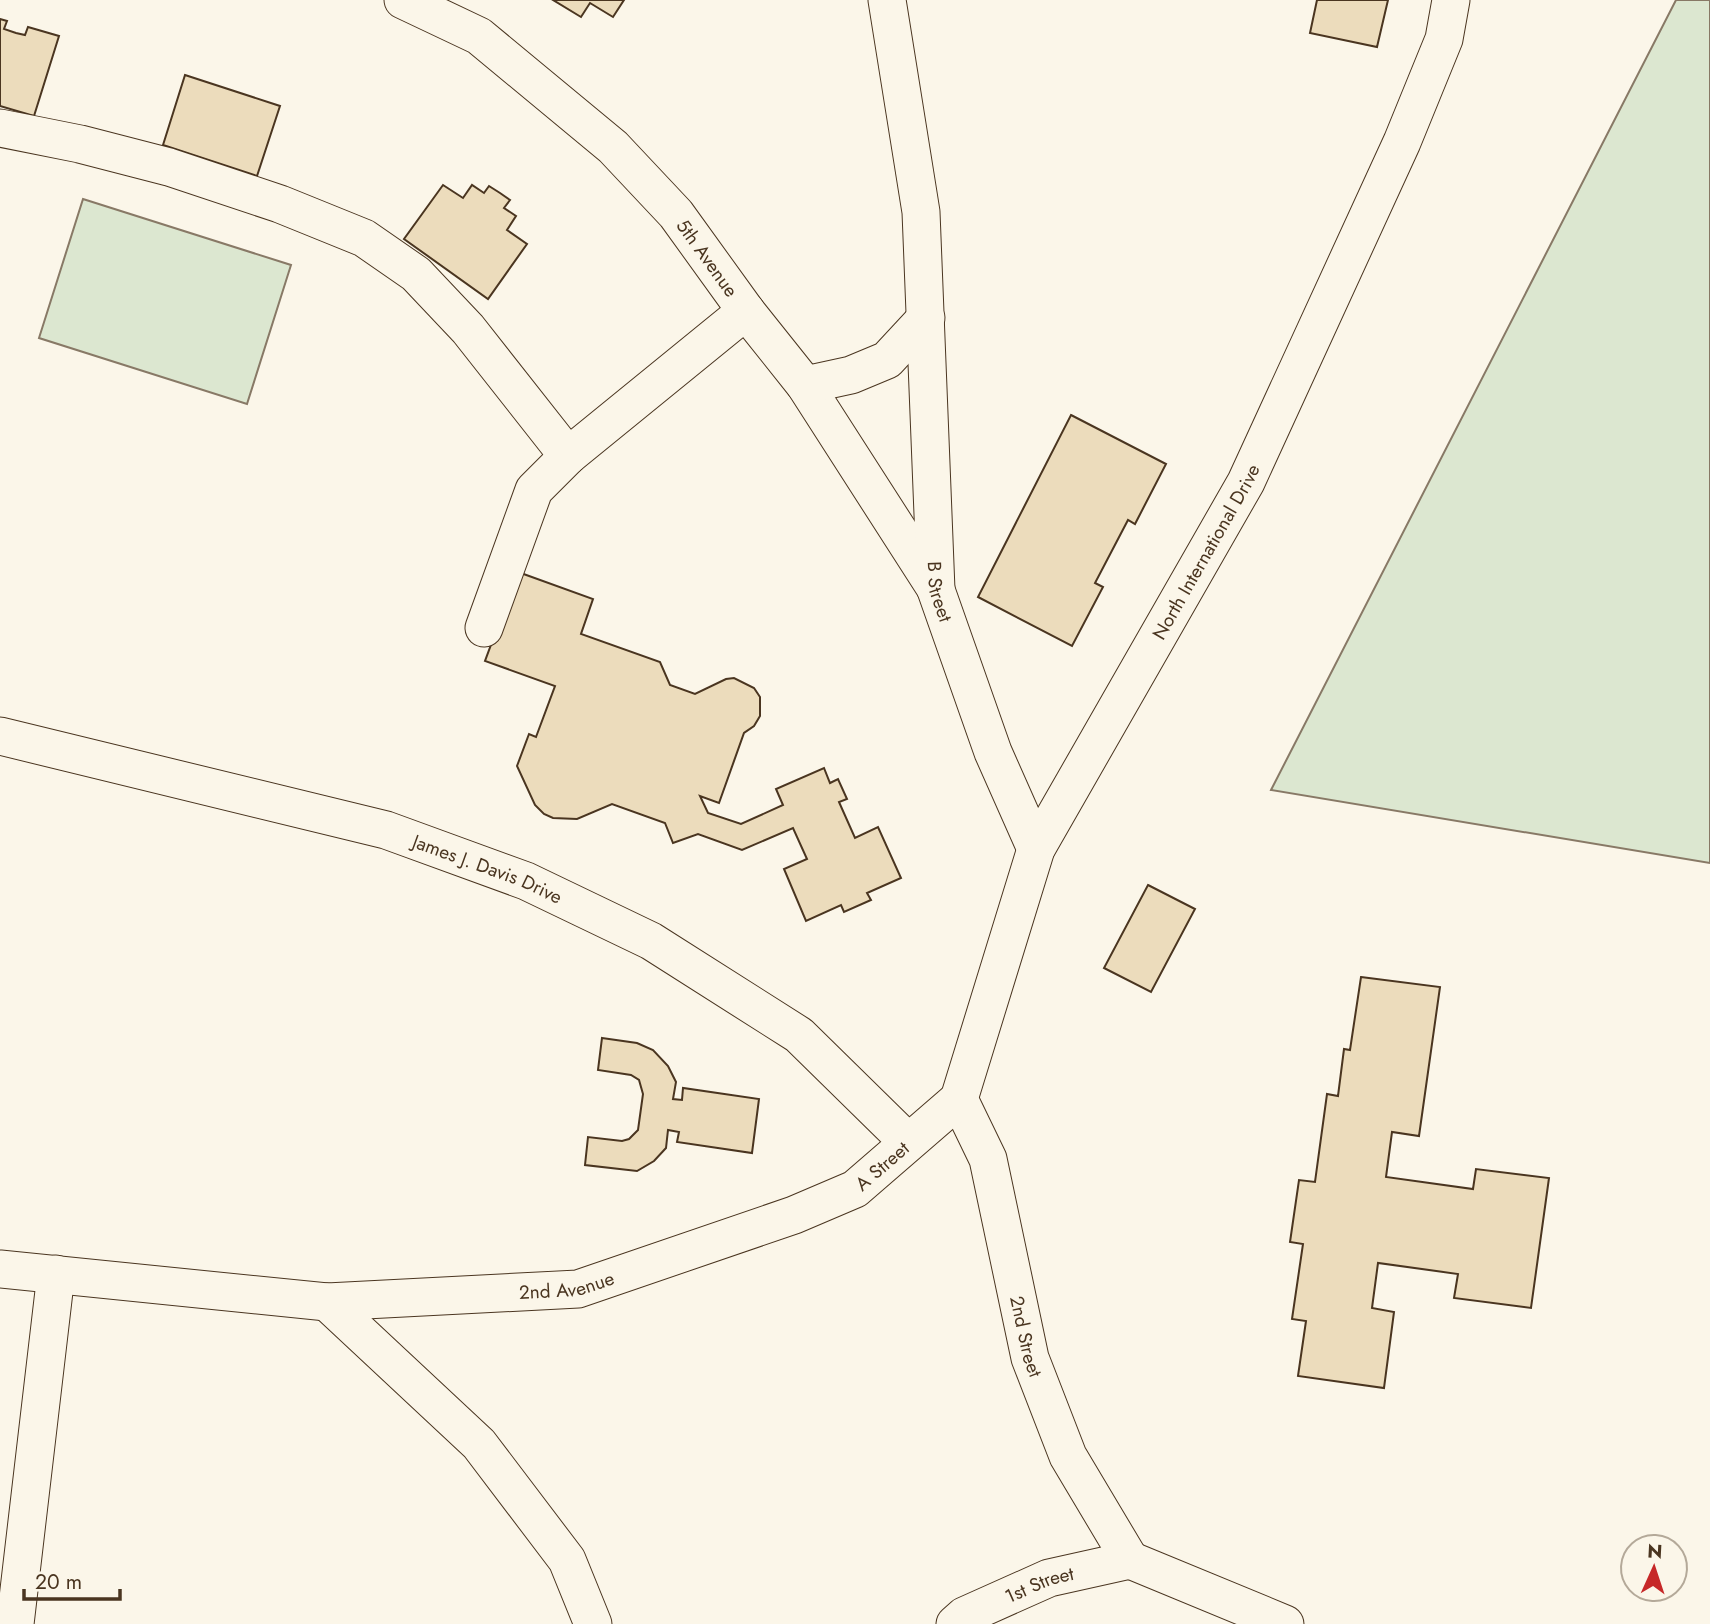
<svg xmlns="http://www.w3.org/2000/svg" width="1710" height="1624" viewBox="0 0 1710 1624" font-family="Jost,sans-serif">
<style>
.green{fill:#dce7d0;stroke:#887966;stroke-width:2}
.building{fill:#ecdcbc;stroke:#4a3520;stroke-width:2}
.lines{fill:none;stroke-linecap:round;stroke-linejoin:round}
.minor-casing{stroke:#4a3520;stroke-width:39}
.minor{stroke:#fbf6e9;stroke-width:37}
.labels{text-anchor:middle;stroke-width:5;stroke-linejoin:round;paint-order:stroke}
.street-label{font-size:19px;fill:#4a3520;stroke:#fbf6e9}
</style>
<rect width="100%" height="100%" fill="#fbf6e9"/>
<!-- green -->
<g class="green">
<path d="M 1676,0 L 1710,0 L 1710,863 L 1271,790 Z"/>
<path d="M 83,199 L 291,265 L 247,404 L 39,338 Z"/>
</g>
<!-- building -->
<g class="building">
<path d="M 553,0 L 624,0 L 613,17 L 590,3 L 581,17 Z"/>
<path d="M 1317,0 L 1388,0 L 1377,47 L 1310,33 Z"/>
<path d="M 0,19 L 7,21 L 4,29 L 16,33 L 25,35 L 28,27 L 59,36 L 34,116 L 0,106 Z"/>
<path d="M 185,75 L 280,106 L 257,176 L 163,145 Z"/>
<path d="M 443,185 L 463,198 L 472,185 L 484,193 L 489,186 L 500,193 L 510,200 L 504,208 L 516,216 L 507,230 L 527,244 L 488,299 L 404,239 Z"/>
<path d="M 1071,415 L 1166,464 L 1135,524 L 1128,520 L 1095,583 L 1103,587 L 1072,646 L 978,597 Z"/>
<path d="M 518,572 L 593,599 L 581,634 L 660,662 L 670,685 L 695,694 L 726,679 L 734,678 L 754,688 L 760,697 L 760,716 L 754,726 L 744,733 L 719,803 L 700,796 L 708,813 L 741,824 L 783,805 L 776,789 L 824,768 L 830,783 L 838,779 L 847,799 L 839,802 L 855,838 L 878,827 L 901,878 L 867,893 L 871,900 L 844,912 L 841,905 L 806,921 L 784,869 L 807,859 L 793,828 L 742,850 L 698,834 L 673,843 L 665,823 L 612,804 L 577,819 L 553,818 L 544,814 L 535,805 L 517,766 L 529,734 L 536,737 L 555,686 L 485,661 Z"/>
<path d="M 1148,885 L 1195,909 L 1151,992 L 1104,968 Z"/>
<path d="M 1361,977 L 1440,987 L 1419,1136 L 1392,1132 L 1386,1177 L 1473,1189 L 1476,1169 L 1549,1178 L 1531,1308 L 1454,1298 L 1458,1274 L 1378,1263 L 1372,1308 L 1394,1312 L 1384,1388 L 1298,1376 L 1306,1321 L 1292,1319 L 1303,1244 L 1290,1242 L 1299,1180 L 1315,1182 L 1327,1094 L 1338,1096 L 1344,1049 L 1350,1050 Z"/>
<path d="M 602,1038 L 637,1043 L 653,1050 L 668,1066 L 676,1082 L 673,1099 L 682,1100 L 683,1088 L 759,1099 L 752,1153 L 677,1142 L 679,1132 L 668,1130 L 666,1148 L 654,1161 L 637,1171 L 585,1165 L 588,1137 L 622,1141 L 629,1139 L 638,1130 L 643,1094 L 639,1080 L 631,1075 L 598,1070 Z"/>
</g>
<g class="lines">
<defs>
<g id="minor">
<path id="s1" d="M 403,0 L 479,36 L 613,147 L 676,214 L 746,311 L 805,385 L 936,589"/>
<path id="s2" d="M 887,0 L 921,212 L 936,590 L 993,752 L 1036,849"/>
<path d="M 0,128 L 80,144 L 169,167 L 280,204 L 364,238 L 416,274 L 468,329 L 568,456"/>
<path d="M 805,385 L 851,375 L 887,360 L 926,318"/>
<path d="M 484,628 L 534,490 L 568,456 L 746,311"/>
<path id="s3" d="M 0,736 L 386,830 L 526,881 L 651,941 L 799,1035 L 908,1142"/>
<path id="s4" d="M 959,1099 L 1036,849 L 1246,482 L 1402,142 L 1444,39 L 1451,0"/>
<path id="s5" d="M 959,1099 L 988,1159 L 1030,1358 L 1068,1456 L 1130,1560"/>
<path id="s6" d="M 0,1269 L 327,1302 L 578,1289 L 794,1215 L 855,1189 L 959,1099"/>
<path d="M 327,1302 L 479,1444 L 567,1560 L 593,1624"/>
<path d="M 1130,1560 L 1285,1624"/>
<path d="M 15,1624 L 56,1274"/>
<path id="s7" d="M 955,1624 L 964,1616 L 1049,1578 L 1130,1560"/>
</g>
</defs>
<!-- minor casing -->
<use href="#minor" class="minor-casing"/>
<!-- minor -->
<use href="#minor" class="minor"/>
</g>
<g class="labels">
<!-- street labels -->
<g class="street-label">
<text dy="7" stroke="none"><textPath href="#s1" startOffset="404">5th Avenue</textPath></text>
<text dy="7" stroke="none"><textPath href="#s4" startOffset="604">North International Drive</textPath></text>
<text dy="7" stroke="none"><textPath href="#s2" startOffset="595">B Street</textPath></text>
<text dy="7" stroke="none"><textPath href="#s3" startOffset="506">James J. Davis Drive</textPath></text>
<text dy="7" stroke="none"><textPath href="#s6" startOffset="910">A Street</textPath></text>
<text dy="7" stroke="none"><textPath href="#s6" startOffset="569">2nd Avenue</textPath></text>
<text dy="7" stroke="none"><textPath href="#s5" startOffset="248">2nd Street</textPath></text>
<text dy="7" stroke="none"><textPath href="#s7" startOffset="94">1st Street</textPath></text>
</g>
</g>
<!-- north arrow -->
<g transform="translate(1654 1568) rotate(3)"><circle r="33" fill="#fbf6e9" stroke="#b4a999" stroke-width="2"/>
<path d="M0-5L12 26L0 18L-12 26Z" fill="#c62828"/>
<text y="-10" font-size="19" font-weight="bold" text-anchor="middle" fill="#4a3520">N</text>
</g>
<!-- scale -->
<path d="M24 1589v10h96v-10" fill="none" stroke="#4a3520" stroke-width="3.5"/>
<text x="35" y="1589" font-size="21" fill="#4a3520" stroke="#fbf6e9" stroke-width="5" paint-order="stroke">20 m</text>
</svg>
